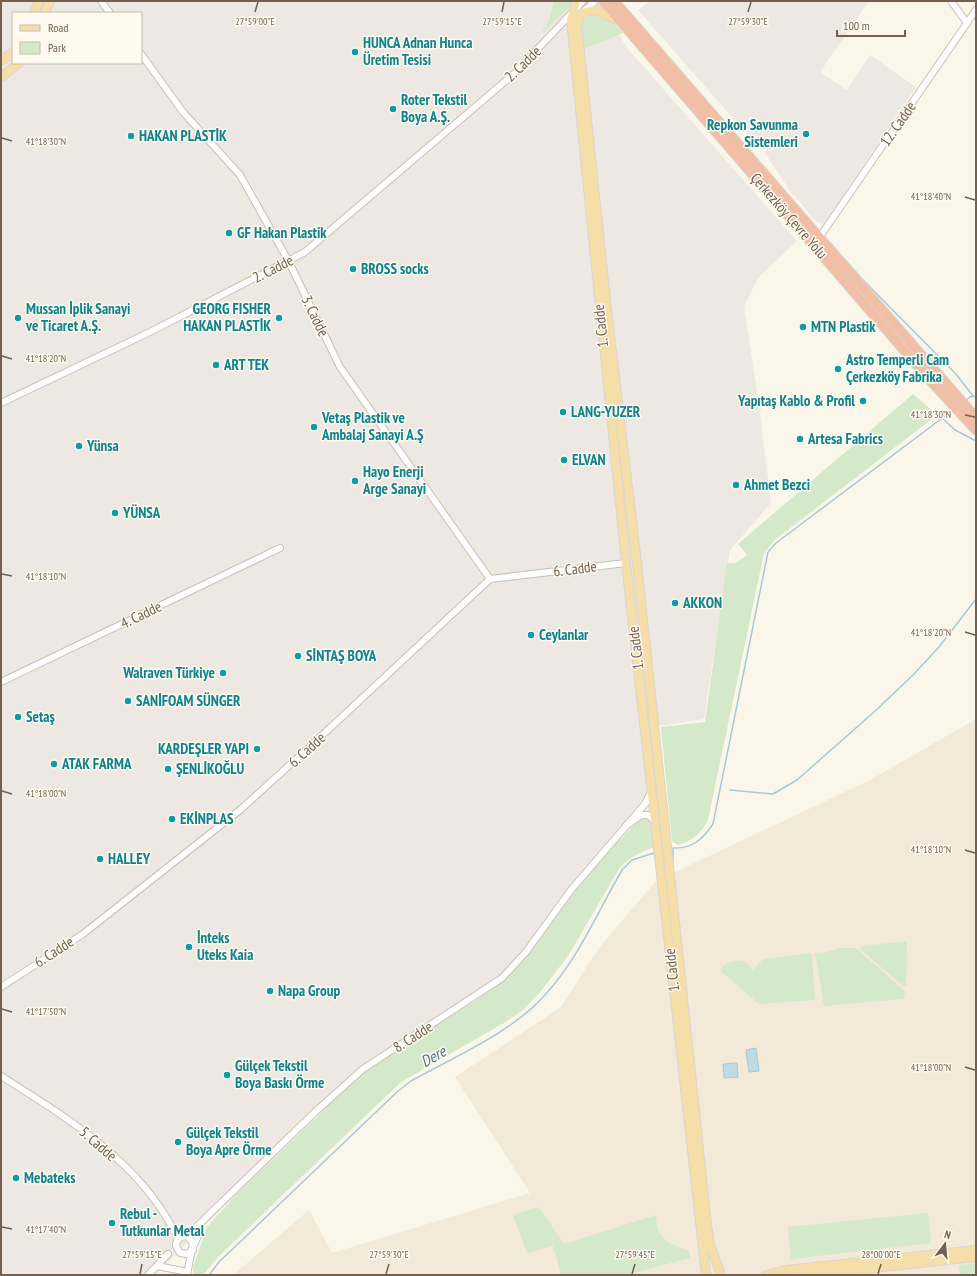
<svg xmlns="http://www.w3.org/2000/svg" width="977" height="1276" viewBox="0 0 977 1276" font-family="'PT Sans Narrow',sans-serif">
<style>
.residential{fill:#f3e9d9}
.industrial{fill:#ede8e2;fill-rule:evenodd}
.green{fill:#d3e9c9}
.water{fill:#bfdce4;stroke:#a6cad5}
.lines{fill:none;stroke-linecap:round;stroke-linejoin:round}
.stream{stroke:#a6cad5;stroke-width:1.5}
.minor-casing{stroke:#cdbfb0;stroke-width:8}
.major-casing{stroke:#dbd5d1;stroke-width:10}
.highway-casing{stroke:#dbd5d1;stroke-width:11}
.minor{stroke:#fff;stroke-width:6}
.major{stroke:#f5dea7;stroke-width:8}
.highway{stroke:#f1bfa5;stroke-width:9}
.ticks{fill:none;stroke:#755f4e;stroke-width:1.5}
.culture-dot{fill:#0f9aa8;stroke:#fefaf0;stroke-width:1.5}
.labels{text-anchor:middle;stroke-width:3;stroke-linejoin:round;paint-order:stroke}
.culture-label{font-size:15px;font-weight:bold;fill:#0d838f;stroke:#fefaf0;text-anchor:start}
.street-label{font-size:15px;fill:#755f4e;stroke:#fefaf0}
.water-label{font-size:16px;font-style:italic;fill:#497786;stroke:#fefaf0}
.ticks-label{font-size:10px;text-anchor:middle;fill:#755f4e;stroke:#fefaf0;stroke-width:3;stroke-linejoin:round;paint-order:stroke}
</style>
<rect width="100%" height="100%" fill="#fbf6ea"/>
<!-- residential -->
<path class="residential" d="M 976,719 L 976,1275 L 233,1275 L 309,1210 L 332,1253 L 530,1193 L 455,1077 L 561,1007 L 598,949 L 656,881 L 870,780 Z"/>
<!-- industrial -->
<g class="industrial">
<path d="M 1,1 L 597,1 L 628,49 L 797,241 L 758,278 L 744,306 L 758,398 L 771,503 L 730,550 L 704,719 L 659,726 L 649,791 L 572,892 L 498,985 L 363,1069 L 155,1275 L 1,1275 ZM 13,13 L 141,13 L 141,63 L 13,63 Z"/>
<path d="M 650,1 L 869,1 L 820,72 L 847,90 L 870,55 L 916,87 L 824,224 L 818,223 L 791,192 L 765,153 L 771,142 L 766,139 L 759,148 L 638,10 Z"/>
</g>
<!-- green -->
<g class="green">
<path d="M 554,1 L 575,1 L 541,34 L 549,21 Z"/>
<path d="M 595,13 L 610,19 L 623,33 L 581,50 C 581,35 578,18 595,13 Z"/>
<path d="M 913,394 L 937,415 L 776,539 L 764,553 L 708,820 C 701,834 693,840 678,845 L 672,841 L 661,727 L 705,722 L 727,563 L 736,563 L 747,555 L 738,544 Z"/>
<path d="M 641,818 L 645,818 L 652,822 L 654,847 C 639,853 629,857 619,869 L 568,956 L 541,991 L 523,1010 L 504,1023 L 401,1082 L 218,1257 L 203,1275 L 194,1275 L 193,1267 L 207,1227 L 237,1194 L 364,1071 L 475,1001 L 502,982 L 604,856 Z"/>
<path d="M 907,941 L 906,986 L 901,984 L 860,949 L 863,946 Z"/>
<path d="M 840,948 L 856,948 L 905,992 L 904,999 L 824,1006 L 815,953 L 820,954 Z"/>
<path d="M 811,953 L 812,958 L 815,1000 L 759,1004 L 720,970 C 727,960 734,961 745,961 L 753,970 L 763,959 Z"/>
<path d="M 539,1207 L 564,1244 L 656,1215 C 656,1240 669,1243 689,1251 L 690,1258 L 626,1275 L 561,1275 L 553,1246 L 527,1253 L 513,1215 Z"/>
<path d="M 928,1213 L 931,1243 L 791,1259 L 788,1227 Z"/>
<path d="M 976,1263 L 976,1275 L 960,1275 L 959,1265 Z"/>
</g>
<!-- water -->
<g class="water">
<path d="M 756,1048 L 759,1071 L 749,1072 L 746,1050 Z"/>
<path d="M 737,1063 L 738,1077 L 724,1078 L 723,1064 Z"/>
</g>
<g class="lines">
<!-- stream -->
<g class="stream">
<path d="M 831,244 L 864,281 L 956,374 L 973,396"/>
<path d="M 965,401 L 970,397 L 976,396"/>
<path d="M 942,418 L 955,430 L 976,441"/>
<path d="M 730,790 L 773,794 L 797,780 L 874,712 L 913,675 L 939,647 L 976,599"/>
<path d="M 673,866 L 673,848 C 692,849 703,839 713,824 L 768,552 L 776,543 L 953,410"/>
<path d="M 209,1275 L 219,1262 L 397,1092 L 411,1081 C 454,1057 512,1032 544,996 C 578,960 598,911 622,870 L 632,860 L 654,853"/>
</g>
<defs>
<g id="minor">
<path d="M 101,1 L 110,13"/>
<path d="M 951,1 L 967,23"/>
<path d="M 583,12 L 595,1"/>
<path d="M 141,54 L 183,112 L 240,175 L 289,262 L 340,367 L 490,579"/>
<path d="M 819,238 L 976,10"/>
<path d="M 1,403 L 152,331 L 305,252 L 515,73 L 583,1"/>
<path d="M 1,682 L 280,548"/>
<path d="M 652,791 L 645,804 L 626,826 L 641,815 L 648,815 L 656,822"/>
<path d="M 1,987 L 83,934 L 240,810 L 315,742 L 490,579 L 626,563"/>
<path d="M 1,1076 C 66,1117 140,1162 175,1233"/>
<path d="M 187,1236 L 315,1112 L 363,1069 L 502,978 L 526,952 L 571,890 L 626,826"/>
<path d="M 194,1245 L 198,1236 L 200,1224"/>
<path d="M 157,1266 L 183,1271"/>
<path d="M 148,1275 L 168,1254"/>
<path d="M 187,1275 L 193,1243 L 187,1236 C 180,1236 176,1239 176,1246 L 180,1253 L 187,1254 L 193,1250"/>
</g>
<g id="major">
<path d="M 576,1 L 571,20 L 626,563 L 706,1275"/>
<path d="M 34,13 L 39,1"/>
<path d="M 44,13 L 50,1"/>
<path d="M 620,21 L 595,10 L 582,13 L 577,24 L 607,310 L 637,563 L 707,1225 L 710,1245 L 721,1275"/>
<path d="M 1,61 L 13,52"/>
<path d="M 1,77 L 19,63"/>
<path d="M 766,1275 L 786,1270 L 976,1250"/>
<path d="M 808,1275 L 976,1257"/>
</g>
<g id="highway">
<path d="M 603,1 L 929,379 L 976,430"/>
<path d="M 614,1 L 976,418"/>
</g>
</defs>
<!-- minor casing -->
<use href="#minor" class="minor-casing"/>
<!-- major casing -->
<use href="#major" class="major-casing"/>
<!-- highway casing -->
<use href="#highway" class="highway-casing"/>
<!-- minor -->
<use href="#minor" class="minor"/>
<!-- major -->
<use href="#major" class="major"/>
<!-- highway -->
<use href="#highway" class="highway"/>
</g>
<!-- ticks -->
<path class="ticks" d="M 255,12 L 258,2M 502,12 L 504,2M 748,12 L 751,2M 2,138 L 12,141M 965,197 L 975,200M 2,356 L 12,359M 965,415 L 975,417M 2,574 L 12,576M 965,632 L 975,635M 2,791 L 12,794M 965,850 L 975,853M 2,1009 L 12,1012M 965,1067 L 975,1070M 2,1227 L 12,1229M 140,1274 L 142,1264M 386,1274 L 389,1264M 632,1274 L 635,1264M 878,1274 L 881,1264"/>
<!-- markers -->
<g class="culture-dot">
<circle cx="355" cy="52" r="4"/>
<circle cx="393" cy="109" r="4"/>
<circle cx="806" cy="134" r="4"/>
<circle cx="131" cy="136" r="4"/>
<circle cx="229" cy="233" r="4"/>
<circle cx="353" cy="269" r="4"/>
<circle cx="18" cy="318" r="4"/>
<circle cx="279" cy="318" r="4"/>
<circle cx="803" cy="327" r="4"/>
<circle cx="216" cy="365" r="4"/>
<circle cx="838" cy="369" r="4"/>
<circle cx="863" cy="401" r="4"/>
<circle cx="563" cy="412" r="4"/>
<circle cx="314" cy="427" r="4"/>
<circle cx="800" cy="439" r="4"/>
<circle cx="79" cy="446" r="4"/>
<circle cx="564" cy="460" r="4"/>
<circle cx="355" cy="481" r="4"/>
<circle cx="736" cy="485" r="4"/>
<circle cx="115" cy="513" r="4"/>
<circle cx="675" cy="603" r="4"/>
<circle cx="531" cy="635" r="4"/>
<circle cx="298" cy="656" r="4"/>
<circle cx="223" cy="673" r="4"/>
<circle cx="128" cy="701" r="4"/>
<circle cx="18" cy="717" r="4"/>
<circle cx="257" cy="749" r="4"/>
<circle cx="54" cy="764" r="4"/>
<circle cx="168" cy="769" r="4"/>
<circle cx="172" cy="819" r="4"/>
<circle cx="100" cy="859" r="4"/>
<circle cx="189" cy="947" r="4"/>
<circle cx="270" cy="991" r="4"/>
<circle cx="227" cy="1075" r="4"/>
<circle cx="178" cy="1142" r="4"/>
<circle cx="16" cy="1178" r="4"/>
<circle cx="112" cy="1223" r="4"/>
</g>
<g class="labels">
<!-- culture labels -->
<g class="culture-label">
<text x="363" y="48">HUNCA Adnan Hunca<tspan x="363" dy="17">Üretim Tesisi</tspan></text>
<text x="401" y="105">Roter Tekstil<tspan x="401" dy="17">Boya A.Ş.</tspan></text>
<text x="798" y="130" text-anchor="end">Repkon Savunma<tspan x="798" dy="17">Sistemleri</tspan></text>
<text x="139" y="141">HAKAN PLASTİK</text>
<text x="237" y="238">GF Hakan Plastik</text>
<text x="361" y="274">BROSS socks</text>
<text x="26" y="314">Mussan İplik Sanayi<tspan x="26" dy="17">ve Ticaret A.Ş.</tspan></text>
<text x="271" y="314" text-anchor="end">GEORG FISHER<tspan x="271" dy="17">HAKAN PLASTİK</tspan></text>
<text x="811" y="332">MTN Plastik</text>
<text x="846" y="365">Astro Temperli Cam<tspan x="846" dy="17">Çerkezköy Fabrika</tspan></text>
<text x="224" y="370">ART TEK</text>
<text x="855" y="406" text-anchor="end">Yapıtaş Kablo &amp; Profil</text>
<text x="571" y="417">LANG-YUZER</text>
<text x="322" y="423">Vetaş Plastik ve<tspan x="322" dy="17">Ambalaj Sanayi A.Ş</tspan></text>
<text x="808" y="444">Artesa Fabrics</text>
<text x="87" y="451">Yünsa</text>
<text x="572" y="465">ELVAN</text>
<text x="363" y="477">Hayo Enerji<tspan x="363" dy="17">Arge Sanayi</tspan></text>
<text x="744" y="490">Ahmet Bezci</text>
<text x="123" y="518">YÜNSA</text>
<text x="683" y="608">AKKON</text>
<text x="539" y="640">Ceylanlar</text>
<text x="306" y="661">SİNTAŞ BOYA</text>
<text x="215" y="678" text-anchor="end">Walraven Türkiye</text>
<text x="136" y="706">SANİFOAM SÜNGER</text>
<text x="26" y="722">Setaş</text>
<text x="249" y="754" text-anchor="end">KARDEŞLER YAPI</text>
<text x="62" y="769">ATAK FARMA</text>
<text x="176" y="774">ŞENLİKOĞLU</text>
<text x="180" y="824">EKİNPLAS</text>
<text x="108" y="864">HALLEY</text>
<text x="197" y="943">İnteks<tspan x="197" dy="17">Uteks Kaia</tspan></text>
<text x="278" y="996">Napa Group</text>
<text x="235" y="1071">Gülçek Tekstil<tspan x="235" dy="17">Boya Baskı Örme</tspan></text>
<text x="186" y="1138">Gülçek Tekstil<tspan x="186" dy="17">Boya Apre Örme</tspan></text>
<text x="24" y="1183">Mebateks</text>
<text x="120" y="1219">Rebul -<tspan x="120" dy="17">Tutkunlar Metal</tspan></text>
</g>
<!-- street labels -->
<g class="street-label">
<text transform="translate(523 64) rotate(-44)" y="5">2. Cadde</text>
<text transform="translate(898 124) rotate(-55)" y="5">12. Cadde</text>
<text transform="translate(789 216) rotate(49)" y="5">Çerkezköy Çevre Yolu</text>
<text transform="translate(273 269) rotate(-27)" y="5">2. Cadde</text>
<text transform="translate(315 316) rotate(64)" y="5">3. Cadde</text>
<text transform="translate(601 326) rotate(-96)" y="5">1. Cadde</text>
<text transform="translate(575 569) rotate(-7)" y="5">6. Cadde</text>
<text transform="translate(141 615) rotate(-26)" y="5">4. Cadde</text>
<text transform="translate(636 648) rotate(-97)" y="5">1. Cadde</text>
<text transform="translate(307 750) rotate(-42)" y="5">6. Cadde</text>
<text transform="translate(54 952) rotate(-33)" y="5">6. Cadde</text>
<text transform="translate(672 970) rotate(-96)" y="5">1. Cadde</text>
<text transform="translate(413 1037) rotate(-33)" y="5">8. Cadde</text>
<text transform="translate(98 1144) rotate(41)" y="5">5. Cadde</text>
</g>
<!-- water labels -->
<g class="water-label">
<text transform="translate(433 1056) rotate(-30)" y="6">Dere</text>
</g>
</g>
<g class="ticks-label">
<text x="255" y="25">27°59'00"E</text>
<text x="502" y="25">27°59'15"E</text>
<text x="748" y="25">27°59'30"E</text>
<text x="46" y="145">41°18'30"N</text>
<text x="931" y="200">41°18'40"N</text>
<text x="46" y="362">41°18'20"N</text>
<text x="931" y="418">41°18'30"N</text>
<text x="46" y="580">41°18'10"N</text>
<text x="931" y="636">41°18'20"N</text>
<text x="46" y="797">41°18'00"N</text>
<text x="931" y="853">41°18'10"N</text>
<text x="46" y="1015">41°17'50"N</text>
<text x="931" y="1071">41°18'00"N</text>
<text x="46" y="1233">41°17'40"N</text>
<text x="142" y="1258">27°59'15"E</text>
<text x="389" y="1258">27°59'30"E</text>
<text x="635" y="1258">27°59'45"E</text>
<text x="881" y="1258">28°00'00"E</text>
</g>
<!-- border -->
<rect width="977" height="1276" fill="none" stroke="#755f4e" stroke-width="4"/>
<!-- legend -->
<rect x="12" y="12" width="130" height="52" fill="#fefaf0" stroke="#c7bcaf"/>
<rect x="20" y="25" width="20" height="6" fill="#f5dea7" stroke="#c7bcaf"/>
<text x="48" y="32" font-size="12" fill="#755f4e">Road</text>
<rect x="20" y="42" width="20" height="12" fill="#d3e9c9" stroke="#c7bcaf"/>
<text x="48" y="52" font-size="12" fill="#755f4e">Park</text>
<!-- north arrow -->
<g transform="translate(945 1244) rotate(16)" stroke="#fefaf0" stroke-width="3" paint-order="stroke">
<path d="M0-3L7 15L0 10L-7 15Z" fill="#755f4e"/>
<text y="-6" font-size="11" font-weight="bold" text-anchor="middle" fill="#755f4e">N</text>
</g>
<!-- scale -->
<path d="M837 30v6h68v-6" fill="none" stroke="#755f4e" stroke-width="2"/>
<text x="843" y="30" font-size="12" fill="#755f4e" stroke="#fefaf0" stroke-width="3" paint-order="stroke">100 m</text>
</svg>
